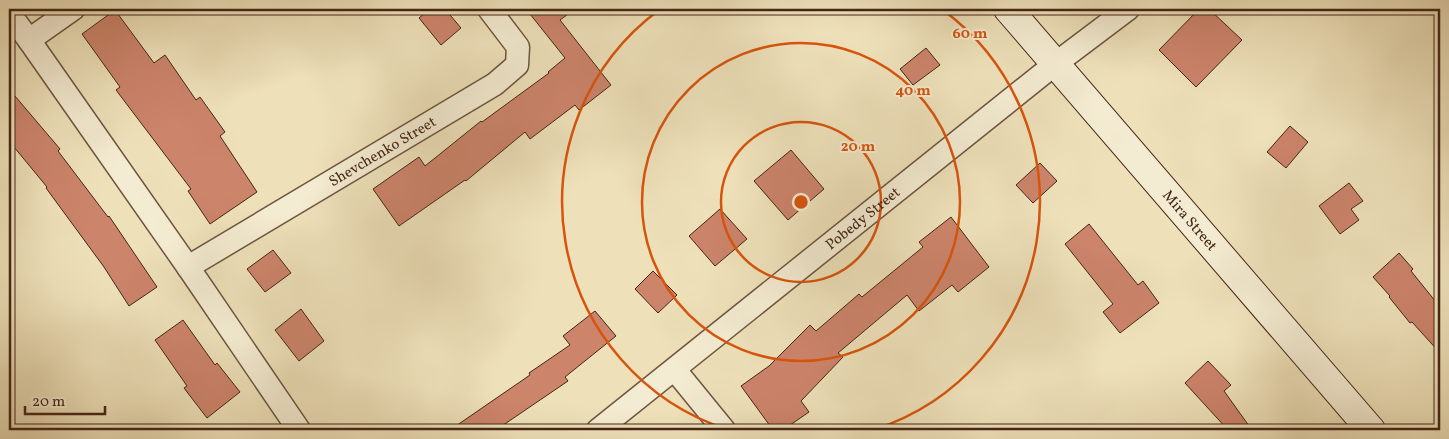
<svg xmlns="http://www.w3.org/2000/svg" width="1449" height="439" viewBox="0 0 1449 439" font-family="Vollkorn,serif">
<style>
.building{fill:#cc846b;stroke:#442617}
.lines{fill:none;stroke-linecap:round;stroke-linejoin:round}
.street-casing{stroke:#6e5540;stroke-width:25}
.secondary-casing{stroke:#442617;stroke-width:30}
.street{stroke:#f4ecd2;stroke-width:22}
.secondary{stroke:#f4ecd2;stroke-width:28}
.ring{fill:none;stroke:#d8540d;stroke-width:2.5}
.labels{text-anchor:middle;stroke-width:4;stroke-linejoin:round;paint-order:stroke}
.street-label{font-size:15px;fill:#442617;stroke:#f4ecd2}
.centre{fill:#d8540d;stroke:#f4ecd2;stroke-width:2.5}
.ring-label{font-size:15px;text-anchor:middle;font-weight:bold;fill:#d8540d;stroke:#f4ecd2;stroke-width:4;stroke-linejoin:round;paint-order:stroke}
</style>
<rect width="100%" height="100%" fill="#eee1ba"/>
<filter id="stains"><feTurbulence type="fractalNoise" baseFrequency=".004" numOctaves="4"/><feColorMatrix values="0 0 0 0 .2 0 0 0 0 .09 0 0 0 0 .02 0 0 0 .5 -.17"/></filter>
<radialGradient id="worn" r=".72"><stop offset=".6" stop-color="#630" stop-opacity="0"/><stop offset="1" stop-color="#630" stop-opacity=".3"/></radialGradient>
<!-- building -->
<g class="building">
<path d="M 430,9 L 445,9 L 461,28 L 441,45 L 419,18 Z"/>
<path d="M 526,9 L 575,9 L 560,20 L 611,85 L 579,110 L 575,105 L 530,139 L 525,132 L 466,181 L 465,180 L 399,226 L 373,189 L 419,157 L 425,166 L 481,121 L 482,122 L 549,73 L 548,72 L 565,58 Z"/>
<path d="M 1199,9 L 1209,9 L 1242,40 L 1196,87 L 1159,50 Z"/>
<path d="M 115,10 L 154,63 L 165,55 L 196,100 L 200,97 L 225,132 L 220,136 L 257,192 L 210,224 L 188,191 L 191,189 L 116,90 L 120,87 L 82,34 Z"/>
<path d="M 926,48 L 940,65 L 913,85 L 900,69 Z"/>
<path d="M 9,89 L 60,149 L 58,151 L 108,217 L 109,216 L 157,287 L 129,306 L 104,267 L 46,188 L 47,187 L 9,141 Z"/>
<path d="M 1290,126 L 1308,142 L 1286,168 L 1267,152 Z"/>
<path d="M 791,150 L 824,189 L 788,220 L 754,181 Z"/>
<path d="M 1040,163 L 1057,181 L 1033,203 L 1016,185 Z"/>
<path d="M 1349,183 L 1363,201 L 1351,209 L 1359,220 L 1340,234 L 1319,206 Z"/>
<path d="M 720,209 L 747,239 L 715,266 L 689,236 Z"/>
<path d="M 951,217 L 989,267 L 958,292 L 952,285 L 919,311 L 907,295 L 838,353 L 843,357 L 801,401 L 809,412 L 783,430 L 773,430 L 741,386 L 769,366 L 810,325 L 816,331 L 859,294 L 862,297 L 923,247 L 919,242 Z"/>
<path d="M 1089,224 L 1138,285 L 1143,281 L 1159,303 L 1120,333 L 1103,312 L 1113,304 L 1065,244 Z"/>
<path d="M 273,250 L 291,273 L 265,292 L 247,269 Z"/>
<path d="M 1399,253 L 1413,269 L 1411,271 L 1440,307 L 1440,353 L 1412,322 L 1410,323 L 1389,297 L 1390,296 L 1373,277 Z"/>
<path d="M 653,271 L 677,295 L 658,313 L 635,289 Z"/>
<path d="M 301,309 L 324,341 L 299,361 L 275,330 Z"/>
<path d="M 595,311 L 616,336 L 565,377 L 568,381 L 496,430 L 450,430 L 530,375 L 529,373 L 570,345 L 563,336 Z"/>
<path d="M 183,320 L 215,365 L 217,363 L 240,392 L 207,418 L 184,388 L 187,386 L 155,340 Z"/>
<path d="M 1208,361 L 1231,385 L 1224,391 L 1252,430 L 1228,430 L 1185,383 Z"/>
</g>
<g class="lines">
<defs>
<g id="street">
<path d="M 9,13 L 29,40 L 188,267 L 299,430"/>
<path d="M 29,40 L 73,9"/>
<path id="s1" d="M 188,267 L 495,84 L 517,65 L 518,47 L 489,9"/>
<path d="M 675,370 L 724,430"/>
<path id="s2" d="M 598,430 L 1055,64 L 1128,9"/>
</g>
<g id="secondary">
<path id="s3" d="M 1008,9 L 1371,430"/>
</g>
</defs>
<!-- street casing -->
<use href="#street" class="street-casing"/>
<!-- secondary casing -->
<use href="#secondary" class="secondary-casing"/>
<!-- street -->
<use href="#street" class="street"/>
<!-- secondary -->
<use href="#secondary" class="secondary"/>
</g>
<!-- distance rings -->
<g class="ring">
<circle cx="801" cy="202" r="80"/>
<circle cx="801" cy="202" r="159"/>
<path d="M729 430A239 239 0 0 1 659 10M943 10A239 239 0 0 1 873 430"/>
</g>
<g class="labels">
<!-- street labels -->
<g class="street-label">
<text dy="5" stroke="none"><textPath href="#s1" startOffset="226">Shevchenko Street</textPath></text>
<text dy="5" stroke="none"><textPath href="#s2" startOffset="339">Pobedy Street</textPath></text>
<text dy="5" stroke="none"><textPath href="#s3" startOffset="279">Mira Street</textPath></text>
</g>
</g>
<circle cx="801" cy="202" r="8" class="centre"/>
<g class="ring-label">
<text x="970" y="38">60 m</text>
<text x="913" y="95">40 m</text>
<text x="858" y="151">20 m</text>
</g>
<!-- margin -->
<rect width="1449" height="439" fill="none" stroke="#eee1ba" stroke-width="30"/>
<rect x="10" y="10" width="1429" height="419" fill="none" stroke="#442617" stroke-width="2.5"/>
<rect x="15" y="15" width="1419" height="409" fill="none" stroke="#442617"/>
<!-- scale -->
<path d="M25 406v8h80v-8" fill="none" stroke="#442617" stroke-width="2.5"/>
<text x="32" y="406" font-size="15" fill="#442617" stroke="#f4ecd2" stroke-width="4" paint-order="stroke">20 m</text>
<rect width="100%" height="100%" filter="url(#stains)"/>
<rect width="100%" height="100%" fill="url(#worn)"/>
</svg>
